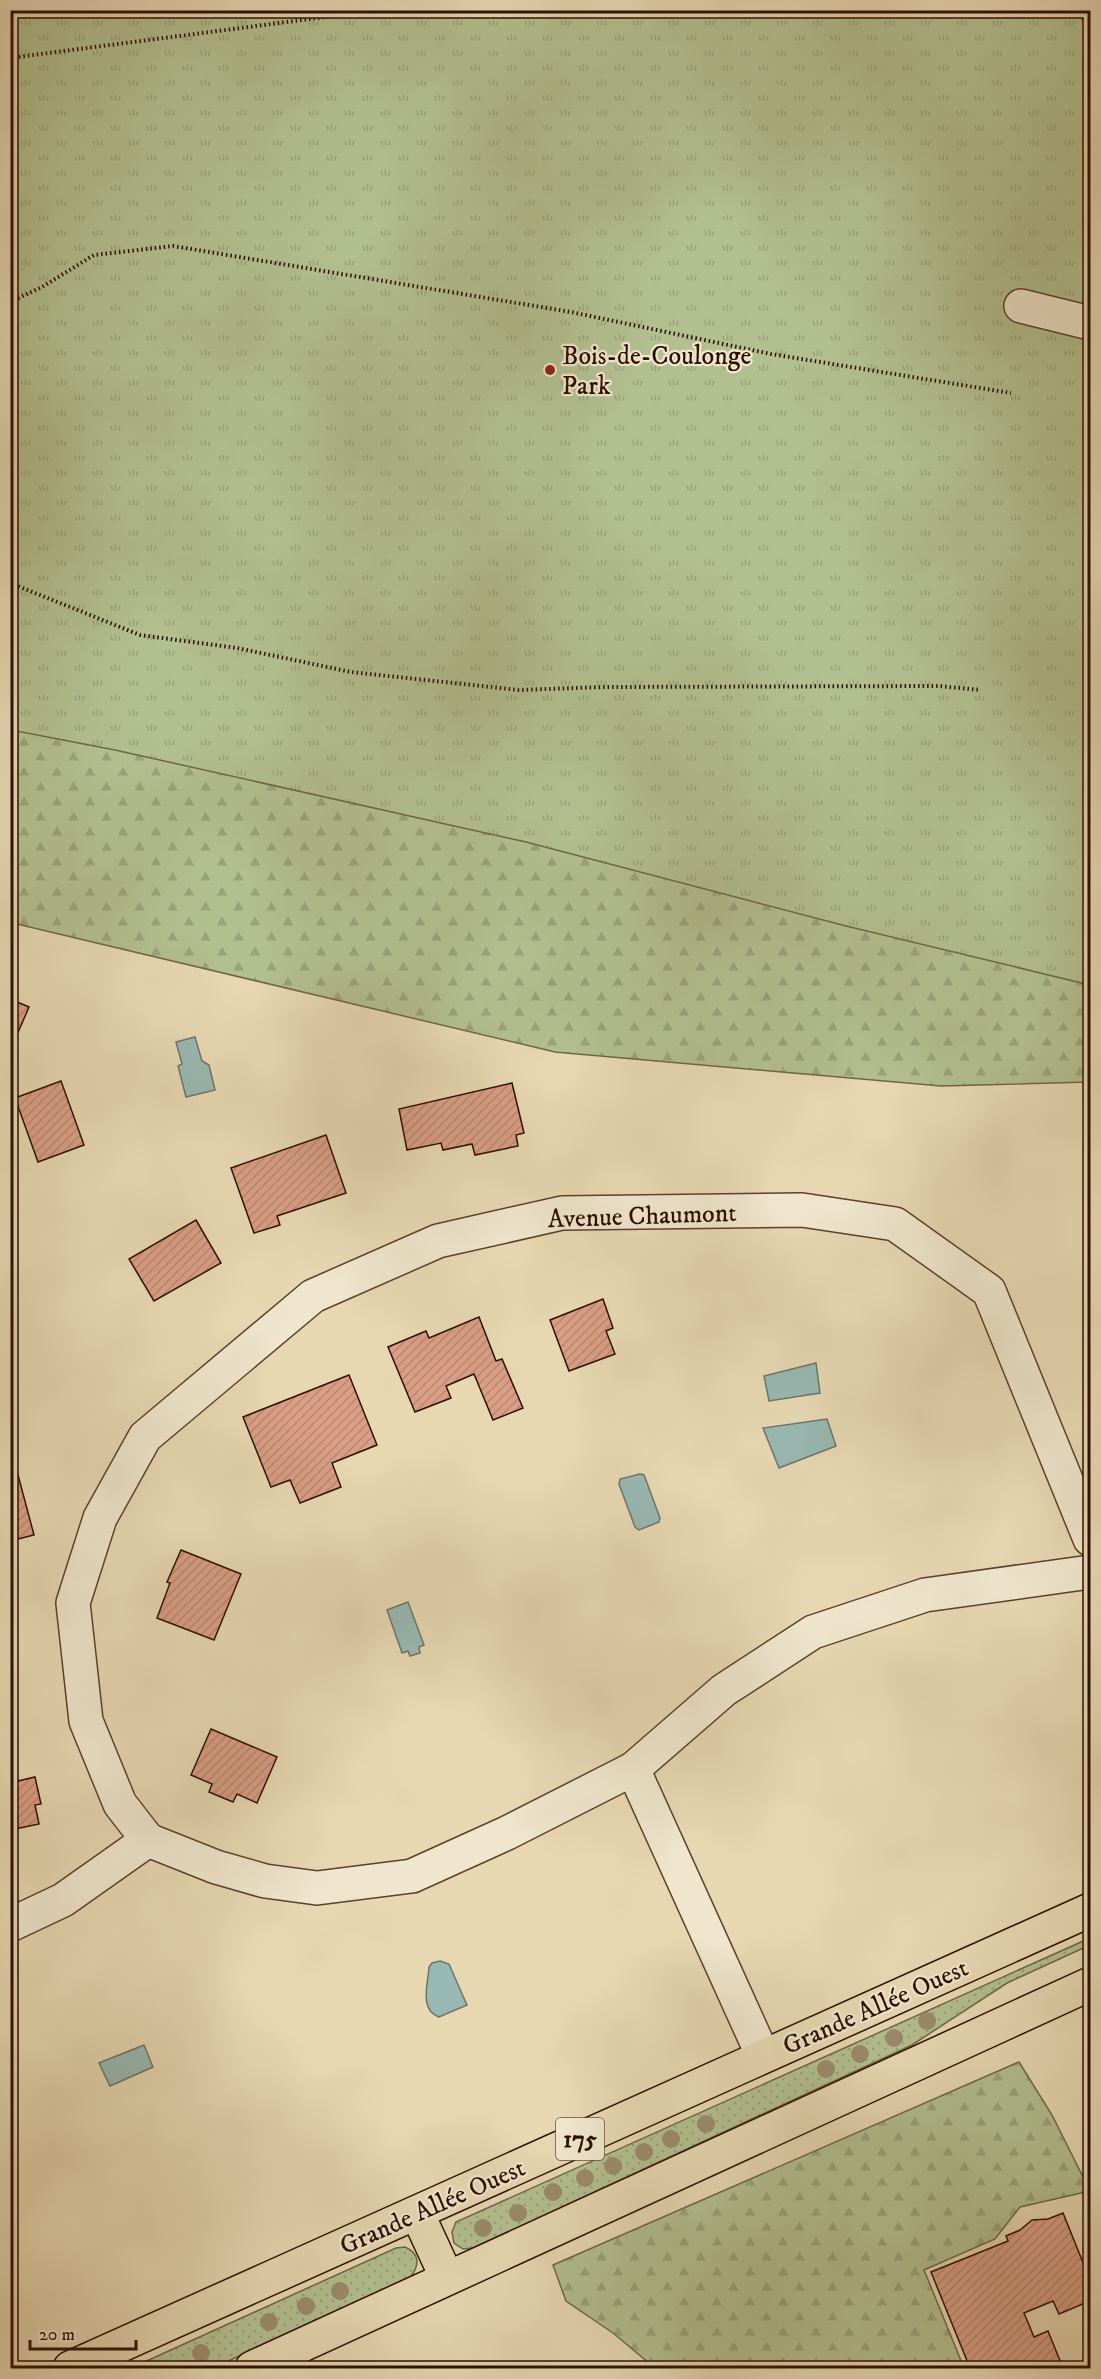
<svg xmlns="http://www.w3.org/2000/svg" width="1101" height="2379" viewBox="0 0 1101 2379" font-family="'IM FELL DW Pica',serif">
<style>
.grass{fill:url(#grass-dots);stroke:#6f6648;stroke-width:1.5}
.forest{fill:url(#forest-firs);stroke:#6f6648;stroke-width:1.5}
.park{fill:url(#park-tufts);stroke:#6f6648;stroke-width:1.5}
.water{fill:#98b9b3;stroke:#6d756b;stroke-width:1.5}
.building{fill:url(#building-hatch);stroke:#2c0e00;stroke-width:1.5}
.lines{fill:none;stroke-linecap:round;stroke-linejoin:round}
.minor-casing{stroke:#5b402c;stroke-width:36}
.major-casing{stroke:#2c0e00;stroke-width:36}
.path{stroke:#2c0e00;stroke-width:4;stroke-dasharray:1.5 3;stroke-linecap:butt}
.minor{stroke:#efe6cd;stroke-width:33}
.major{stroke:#e7d8b2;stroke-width:33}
.tree{fill:#9a8b6c}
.poi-dot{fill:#8f2418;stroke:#efe6cd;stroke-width:2}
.labels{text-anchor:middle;stroke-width:4.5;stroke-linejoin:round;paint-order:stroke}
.shield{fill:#efe6cd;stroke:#664f3e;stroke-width:1.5}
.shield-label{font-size:24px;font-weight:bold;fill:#2c0e00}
.poi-label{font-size:26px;fill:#2c0e00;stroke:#efe6cd;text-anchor:start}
.street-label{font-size:26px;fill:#2c0e00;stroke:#efe6cd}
</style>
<defs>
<pattern id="grass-dots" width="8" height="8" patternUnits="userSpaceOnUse" patternTransform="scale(1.5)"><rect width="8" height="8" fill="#b2bf8f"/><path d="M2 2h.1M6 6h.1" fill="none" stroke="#99a37a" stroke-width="1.8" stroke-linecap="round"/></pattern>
<pattern id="forest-firs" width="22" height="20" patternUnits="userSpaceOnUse" patternTransform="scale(1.5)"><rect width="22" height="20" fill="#b2bf8f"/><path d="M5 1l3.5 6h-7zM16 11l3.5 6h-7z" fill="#99a37a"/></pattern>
<pattern id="park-tufts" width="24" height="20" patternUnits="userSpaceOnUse" patternTransform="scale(1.5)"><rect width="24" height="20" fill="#b2bf8f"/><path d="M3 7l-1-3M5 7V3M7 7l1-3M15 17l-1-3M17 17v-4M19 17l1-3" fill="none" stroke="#99a37a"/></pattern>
<pattern id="building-hatch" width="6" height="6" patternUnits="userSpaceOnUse" patternTransform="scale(1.5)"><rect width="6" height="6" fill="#d99e85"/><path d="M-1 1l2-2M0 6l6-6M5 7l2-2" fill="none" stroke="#ba8771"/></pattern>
</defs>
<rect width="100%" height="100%" fill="#e7d8b2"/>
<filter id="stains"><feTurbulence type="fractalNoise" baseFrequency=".00333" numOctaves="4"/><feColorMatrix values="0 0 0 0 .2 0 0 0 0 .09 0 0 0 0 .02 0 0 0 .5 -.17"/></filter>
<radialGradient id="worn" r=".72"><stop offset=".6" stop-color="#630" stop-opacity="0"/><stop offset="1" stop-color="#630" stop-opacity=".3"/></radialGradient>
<!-- grass -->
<g class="grass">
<path d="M 1090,1938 L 1090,1945 L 1007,1983 L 912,2045 L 473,2248 L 463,2249 L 454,2243 L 452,2232 L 456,2222 Z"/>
<path d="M 405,2247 C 421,2254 419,2266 410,2278 L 213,2368 L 131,2368 L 396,2248 Z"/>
</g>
<!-- forest -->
<g class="forest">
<path d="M 10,467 L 1090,722 L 1090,1082 L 941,1086 L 555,1052 L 17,924 L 11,926 Z"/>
<path d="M 1019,2062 L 1052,2115 L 1090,2191 L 1020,2207 L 995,2239 L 924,2270 L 964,2368 L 655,2368 L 613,2333 L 566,2301 L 553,2265 Z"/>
</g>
<!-- park -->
<path class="park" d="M 10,11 L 1090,11 L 1090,985 L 846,926 L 526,842 L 115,750 L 11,730 Z"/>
<!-- water -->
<g class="water">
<path d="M 195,1037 L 202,1061 L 209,1065 L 215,1090 L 186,1097 L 178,1066 L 182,1064 L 176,1042 Z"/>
<path d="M 816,1363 L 820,1393 L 769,1401 L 764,1376 Z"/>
<path d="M 827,1419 L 836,1446 L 779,1468 L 763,1428 Z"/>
<path d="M 640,1474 L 644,1475 L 660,1518 L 659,1522 L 639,1530 L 635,1527 L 619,1484 L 620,1479 Z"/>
<path d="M 408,1602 L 424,1645 L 419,1647 L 420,1653 L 410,1656 L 408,1651 L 402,1653 L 387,1610 Z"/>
<path d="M 440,1961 L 449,1964 L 467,2005 L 439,2017 C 419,2010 428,1984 429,1967 L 432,1963 Z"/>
<path d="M 144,2045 L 153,2067 L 110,2086 L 99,2063 Z"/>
</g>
<!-- building -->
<g class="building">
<path d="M 10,999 L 29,1007 L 10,1051 Z"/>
<path d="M 61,1081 L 84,1145 L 38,1162 L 15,1098 Z"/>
<path d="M 512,1083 L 524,1133 L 516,1135 L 518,1146 L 475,1155 L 472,1144 L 443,1150 L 441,1143 L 407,1150 L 399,1109 Z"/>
<path d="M 326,1135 L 346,1193 L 277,1216 L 280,1225 L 254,1233 L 231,1168 Z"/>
<path d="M 196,1220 L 221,1263 L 154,1301 L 129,1259 Z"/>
<path d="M 603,1299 L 613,1328 L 606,1331 L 615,1354 L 569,1371 L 550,1320 Z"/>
<path d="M 479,1317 L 496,1361 L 502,1359 L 523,1408 L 493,1420 L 474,1374 L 446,1386 L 451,1398 L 415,1412 L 388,1347 L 426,1331 L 429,1338 Z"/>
<path d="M 349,1375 L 377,1445 L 332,1463 L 341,1487 L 300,1503 L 290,1480 L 271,1487 L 243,1417 Z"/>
<path d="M 10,1445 L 34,1535 L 10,1541 Z"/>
<path d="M 181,1550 L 241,1574 L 214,1640 L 157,1618 L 170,1583 L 167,1582 Z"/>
<path d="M 211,1729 L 277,1757 L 257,1803 L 237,1794 L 233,1802 L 209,1792 L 212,1784 L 191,1775 Z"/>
<path d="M 10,1745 L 18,1781 L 35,1777 L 41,1804 L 35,1805 L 39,1824 L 10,1830 Z"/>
<path d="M 1063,2213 L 1090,2280 L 1090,2301 L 1059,2314 L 1053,2301 L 1024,2313 L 1034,2337 L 1048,2331 L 1063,2368 L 970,2368 L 931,2272 L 1008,2241 L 1006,2236 L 1020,2230 L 1032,2220 L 1048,2219 Z"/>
</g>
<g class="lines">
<defs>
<g id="minor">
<path d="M 1021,306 L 1090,323"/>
<path d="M 633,1769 L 763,2056"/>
<path d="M 148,1840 L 120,1804 L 86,1721 L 73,1603 L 100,1518 L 145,1437 L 313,1296 L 438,1241 L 562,1213 L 802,1210 L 895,1224 L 989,1291 L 1090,1539"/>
<path d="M 148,1840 L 216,1867 L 265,1881 L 317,1888 L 412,1876 L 507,1833 L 633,1769 L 724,1690 L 813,1632 L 925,1595 L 1090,1572"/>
<path d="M 10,1925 L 63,1900 L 148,1840"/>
</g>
<g id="major">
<path d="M 417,2213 L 447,2278"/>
<path d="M 70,2368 L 1090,1910"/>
<path d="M 252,2368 L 1090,1984"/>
</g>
</defs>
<!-- minor casing -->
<use href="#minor" class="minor-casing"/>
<!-- major casing -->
<use href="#major" class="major-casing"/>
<!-- path -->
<g class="path">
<path d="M 1080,10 L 1090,35"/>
<path d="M 10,58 L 379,10"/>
<path d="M 10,302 L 42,287 L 94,255 L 173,246 L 571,312 L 771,354 L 1011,393"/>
<path d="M 10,583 L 140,635 L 237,648 L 351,672 L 519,690 L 604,687 L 939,686 L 981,690"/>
</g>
<!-- minor -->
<use href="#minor" class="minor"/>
<!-- major -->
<use href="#major" class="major"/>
</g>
<!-- trees -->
<g class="tree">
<circle cx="927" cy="2021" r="9"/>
<circle cx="894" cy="2038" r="9"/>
<circle cx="860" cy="2054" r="9"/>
<circle cx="826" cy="2069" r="9"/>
<circle cx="706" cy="2124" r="9"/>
<circle cx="671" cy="2139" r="9"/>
<circle cx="644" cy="2152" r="9"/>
<circle cx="613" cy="2166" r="9"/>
<circle cx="585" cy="2178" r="9"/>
<circle cx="553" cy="2192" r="9"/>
<circle cx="518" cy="2213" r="9"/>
<circle cx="483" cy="2228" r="9"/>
<circle cx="340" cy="2291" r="9"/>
<circle cx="306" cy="2306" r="9"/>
<circle cx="269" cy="2322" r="9"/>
<circle cx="201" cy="2353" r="9"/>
</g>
<!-- markers -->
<circle class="poi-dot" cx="550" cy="370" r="6"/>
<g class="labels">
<!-- shield labels -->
<rect class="shield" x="556" y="2118" width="48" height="42" rx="4.5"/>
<g class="shield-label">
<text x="580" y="2147">175</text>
</g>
<!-- poi labels -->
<g class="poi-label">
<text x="562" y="364">Bois-de-Coulonge<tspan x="562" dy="30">Park</tspan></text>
</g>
<!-- street labels -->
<g class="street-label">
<text transform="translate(642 1215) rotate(-2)" y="9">Avenue Chaumont</text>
<text transform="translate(875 2006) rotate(-24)" y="9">Grande Allée Ouest</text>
<text transform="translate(432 2206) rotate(-24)" y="9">Grande Allée Ouest</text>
</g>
</g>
<!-- margin -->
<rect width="1101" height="2379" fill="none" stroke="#e7d8b2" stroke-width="36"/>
<rect x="12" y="12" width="1077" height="2355" fill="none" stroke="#2c0e00" stroke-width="3"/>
<rect x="18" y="18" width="1065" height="2343" fill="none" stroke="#2c0e00" stroke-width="1.5"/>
<!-- scale -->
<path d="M30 2340v9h106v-9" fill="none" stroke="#2c0e00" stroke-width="3"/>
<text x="39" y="2340" font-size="18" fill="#2c0e00" stroke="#efe6cd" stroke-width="4.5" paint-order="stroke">20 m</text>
<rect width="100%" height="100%" filter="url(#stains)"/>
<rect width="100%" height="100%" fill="url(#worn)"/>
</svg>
